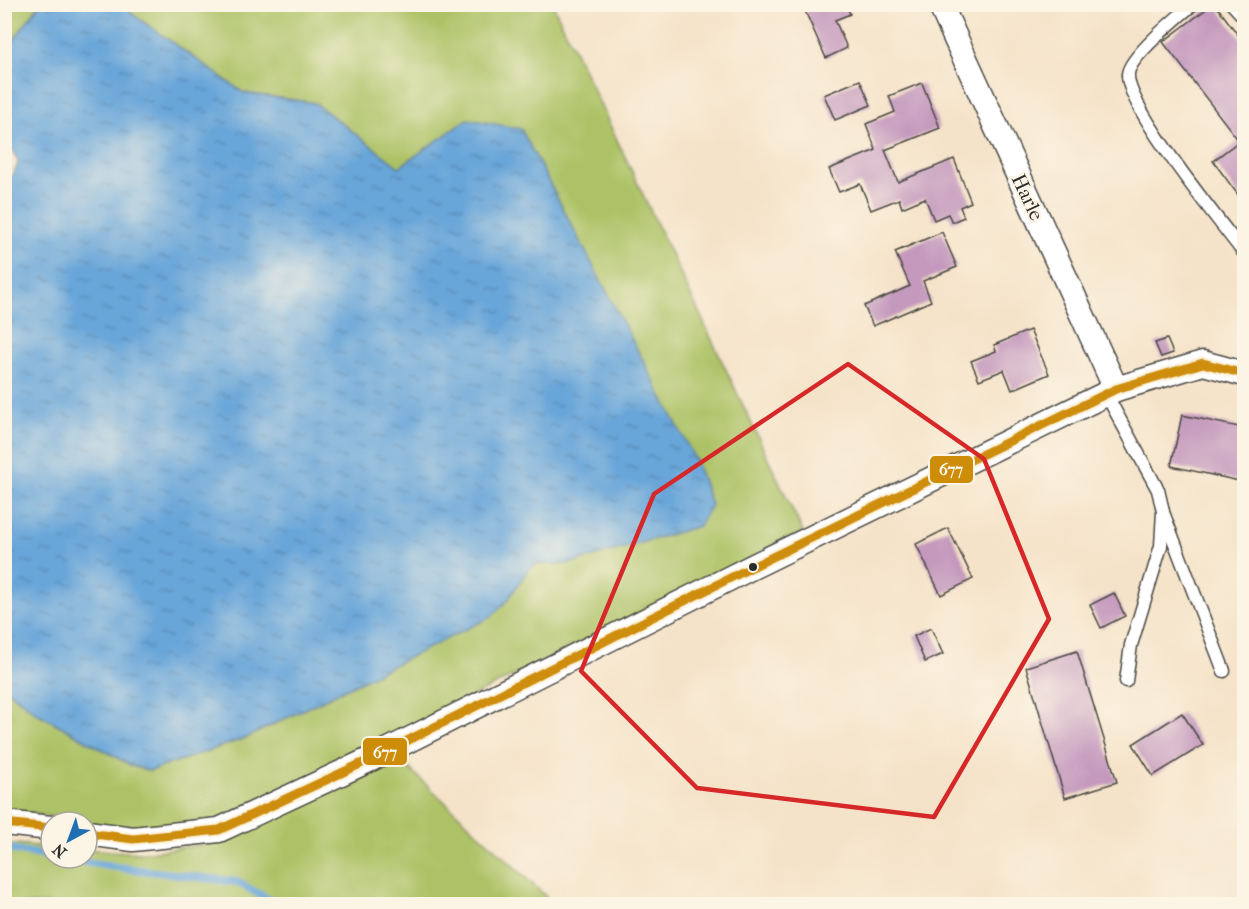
<svg xmlns="http://www.w3.org/2000/svg" width="1249" height="909" viewBox="0 0 1249 909" font-family="'IM FELL French Canon',serif">
<style>
.green{fill:#adc266;stroke:#6c7648;stroke-width:1.5}
.water{fill:url(#water-ripples);stroke:#4a6882;stroke-width:1.5}
.lines{fill:none;stroke-linecap:round;stroke-linejoin:round}
.stream{stroke:#68a5d9;stroke-width:8}
.building{fill:#c499bd}
.service-casing{stroke:#494743;stroke-width:15}
.minor-casing{stroke:#494743;stroke-width:27}
.service{stroke:#fff;stroke-width:12}
.minor{stroke:#fff;stroke-width:24}
.bus-1-casing{stroke:#fcf5e5;stroke-width:14}
.bus-1{stroke:#ce8d09;stroke-width:9}
.marked{fill:none;stroke:#d62828;stroke-width:4.5;stroke-linejoin:round}
.bus-dot{fill:#2b2b2b;stroke:#fcf5e5;stroke-width:2}
.labels{text-anchor:middle;stroke-width:5;stroke-linejoin:round;paint-order:stroke}
.street-label{font-size:20px;fill:#2b2b2b;stroke:#fcf5e5}
.line-badge{stroke:#fcf5e5;stroke-width:2}
.badge-label{font-size:16px;text-anchor:middle;font-weight:bold;fill:#fff}
</style>
<defs>
<pattern id="water-ripples" width="26" height="14" patternUnits="userSpaceOnUse" patternTransform="scale(1.5)"><rect width="26" height="14" fill="#68a5d9"/><path d="M2 4q2-2 4 0t4 0M15 11q2-2 4 0t4 0" fill="none" stroke="#5687b0"/></pattern>
</defs>
<rect width="100%" height="100%" fill="#fcf5e5"/>
<filter id="ink" filterUnits="userSpaceOnUse"><feTurbulence type="fractalNoise" baseFrequency=".0167" numOctaves="2"/><feDisplacementMap in="SourceGraphic" scale="12" xChannelSelector="R" yChannelSelector="G"/><feConvolveMatrix kernelMatrix="1 2 1 2 8 2 1 2 1" color-interpolation-filters="sRGB"/></filter>
<filter id="wash" filterUnits="userSpaceOnUse"><feTurbulence type="fractalNoise" baseFrequency=".008" numOctaves="4" result="noise"/><feDisplacementMap in="SourceGraphic" scale="24" xChannelSelector="R" yChannelSelector="G"/><feGaussianBlur stdDeviation="1.35" result="paint"/><feColorMatrix in="noise" values="0 0 0 0 0 0 0 0 0 0 0 0 0 0 0 0 0 1.4 0 .05"/><feComposite in="paint" operator="in"/></filter>
<g filter="url(#wash)">
<rect width="100%" height="100%" fill="#f5e3c9"/>
<!-- green -->
<g class="green">
<path d="M 5,5 L 39,5 L 5,52 Z"/>
<path d="M 128,5 L 553,5 L 803,532 L 223,820 L 132,830 L 5,809 L 4,688 L 37,713 L 132,766 L 150,771 L 246,738 L 491,617 L 528,570 L 537,564 L 549,564 L 468,119 L 399,168 L 315,103 L 244,93 L 131,13 Z"/>
<path d="M 399,759 L 554,904 L 5,904 L 4,843 L 51,847 L 51,858 L 87,858 L 87,849 L 142,853 L 220,842 Z"/>
</g>
<!-- water -->
<path class="water" d="M 39,5 L 128,5 L 131,13 L 244,93 L 315,103 L 399,167 L 468,119 L 521,129 L 695,459 L 711,505 L 699,526 L 569,564 L 537,564 L 528,570 L 508,600 L 491,617 L 246,738 L 150,771 L 132,766 L 37,713 L 5,688 L 4,186 L 17,167 L 18,161 L 13,152 L 5,145 L 5,52 Z"/>
<g class="lines">
<!-- stream -->
<g class="stream">
<path d="M 4,848 L 51,857"/>
<path d="M 60,858 L 116,867 L 237,882 L 277,904"/>
</g>
</g>
<g id="blocks">
<!-- building -->
<g class="building">
<path d="M 802,4 L 846,4 L 850,14 L 835,20 L 847,48 L 826,58 Z"/>
<path d="M 1213,4 L 1215,4 L 1244,43 L 1244,203 L 1213,161 L 1239,141 L 1163,42 Z"/>
<path d="M 860,80 L 871,105 L 835,120 L 824,95 Z"/>
<path d="M 922,83 L 940,128 L 885,150 L 898,182 L 954,159 L 971,202 L 960,207 L 964,217 L 952,222 L 948,214 L 934,220 L 925,198 L 902,208 L 899,199 L 871,210 L 860,184 L 839,192 L 829,169 L 876,150 L 866,124 L 895,112 L 889,96 Z"/>
<path d="M 942,232 L 957,267 L 923,281 L 931,301 L 873,326 L 864,306 L 910,286 L 895,252 Z"/>
<path d="M 1030,330 L 1049,374 L 1012,390 L 1004,370 L 979,380 L 971,361 L 996,351 L 994,345 Z"/>
<path d="M 1167,339 L 1173,353 L 1161,357 L 1155,343 Z"/>
<path d="M 1182,415 L 1244,428 L 1244,482 L 1171,466 Z"/>
<path d="M 948,528 L 973,579 L 941,595 L 916,544 Z"/>
<path d="M 1114,593 L 1125,616 L 1101,628 L 1090,605 Z"/>
<path d="M 931,628 L 943,654 L 925,662 L 914,636 Z"/>
<path d="M 1077,651 L 1117,782 L 1065,798 L 1026,667 Z"/>
<path d="M 1182,713 L 1203,745 L 1153,776 L 1133,744 Z"/>
</g>
</g>
</g>
<g filter="url(#ink)">
<use href="#blocks" fill-opacity="0" stroke="#494743" stroke-width="1.5"/>
<g class="lines">
<defs>
<g id="service">
<path d="M 1193,4 C 1179,16 1129,57 1128,74 C 1125,106 1221,223 1244,253"/>
<path d="M 1232,4 L 1244,17"/>
<path d="M 1106,394 L 1158,490 L 1163,511 L 1161,546 L 1131,645 L 1126,681"/>
<path d="M 1164,515 L 1224,671"/>
</g>
<g id="minor">
<path d="M 940,4 L 1116,389"/>
<path d="M 4,823 L 51,828"/>
<path d="M 87,833 L 133,839 L 219,830 L 369,760 L 752,567 L 1116,389 L 1203,363 L 1244,374"/>
</g>
</defs>
<!-- service casing -->
<use href="#service" class="service-casing"/>
<!-- minor casing -->
<use href="#minor" class="minor-casing"/>
<!-- service -->
<use href="#service" class="service"/>
<!-- minor -->
<use href="#minor" class="minor"/>
<defs>
<g id="bus-1">
<path d="M 4,823 L 51,828"/>
<path d="M 87,833 L 133,839 L 219,830 L 369,760 L 752,567 L 1116,389 L 1203,363 L 1244,374"/>
</g>
</defs>
<!-- bus-1 casing -->
<use href="#bus-1" class="bus-1-casing"/>
<!-- bus-1 -->
<use href="#bus-1" class="bus-1"/>
</g>
</g>
<!-- marked area -->
<path class="marked" d="M 848,364 L 984,459 L 1049,619 L 934,817 L 697,788 L 581,671 L 654,494 Z"/>
<!-- markers -->
<circle class="bus-dot" cx="753" cy="567" r="5"/>
<g class="labels">
<!-- street labels -->
<g class="street-label">
<text transform="translate(1028 197) rotate(65)" y="7">Harle</text>
</g>
</g>
<g class="line-badge">
<rect x="929" y="455" width="45" height="29" rx="6" fill="#ce8d09"/>
<rect x="362" y="737" width="46" height="29" rx="6" fill="#ce8d09"/>
</g>
<g class="badge-label">
<text x="951" y="475">677</text>
<text x="385" y="758">677</text>
</g>
<!-- margin -->
<rect width="1249" height="909" fill="none" stroke="#fcf5e5" stroke-width="24"/>
<!-- north arrow -->
<g transform="translate(69 840) rotate(221)"><circle r="28" fill="#fcf5e5" stroke="#a8a49b" stroke-width="1.5"/>
<path d="M0-4.5L10 22L0 15L-10 22Z" fill="#1f6fb2"/>
<text y="-9" font-size="16" font-weight="bold" text-anchor="middle" fill="#2b2b2b">N</text>
</g>
</svg>
